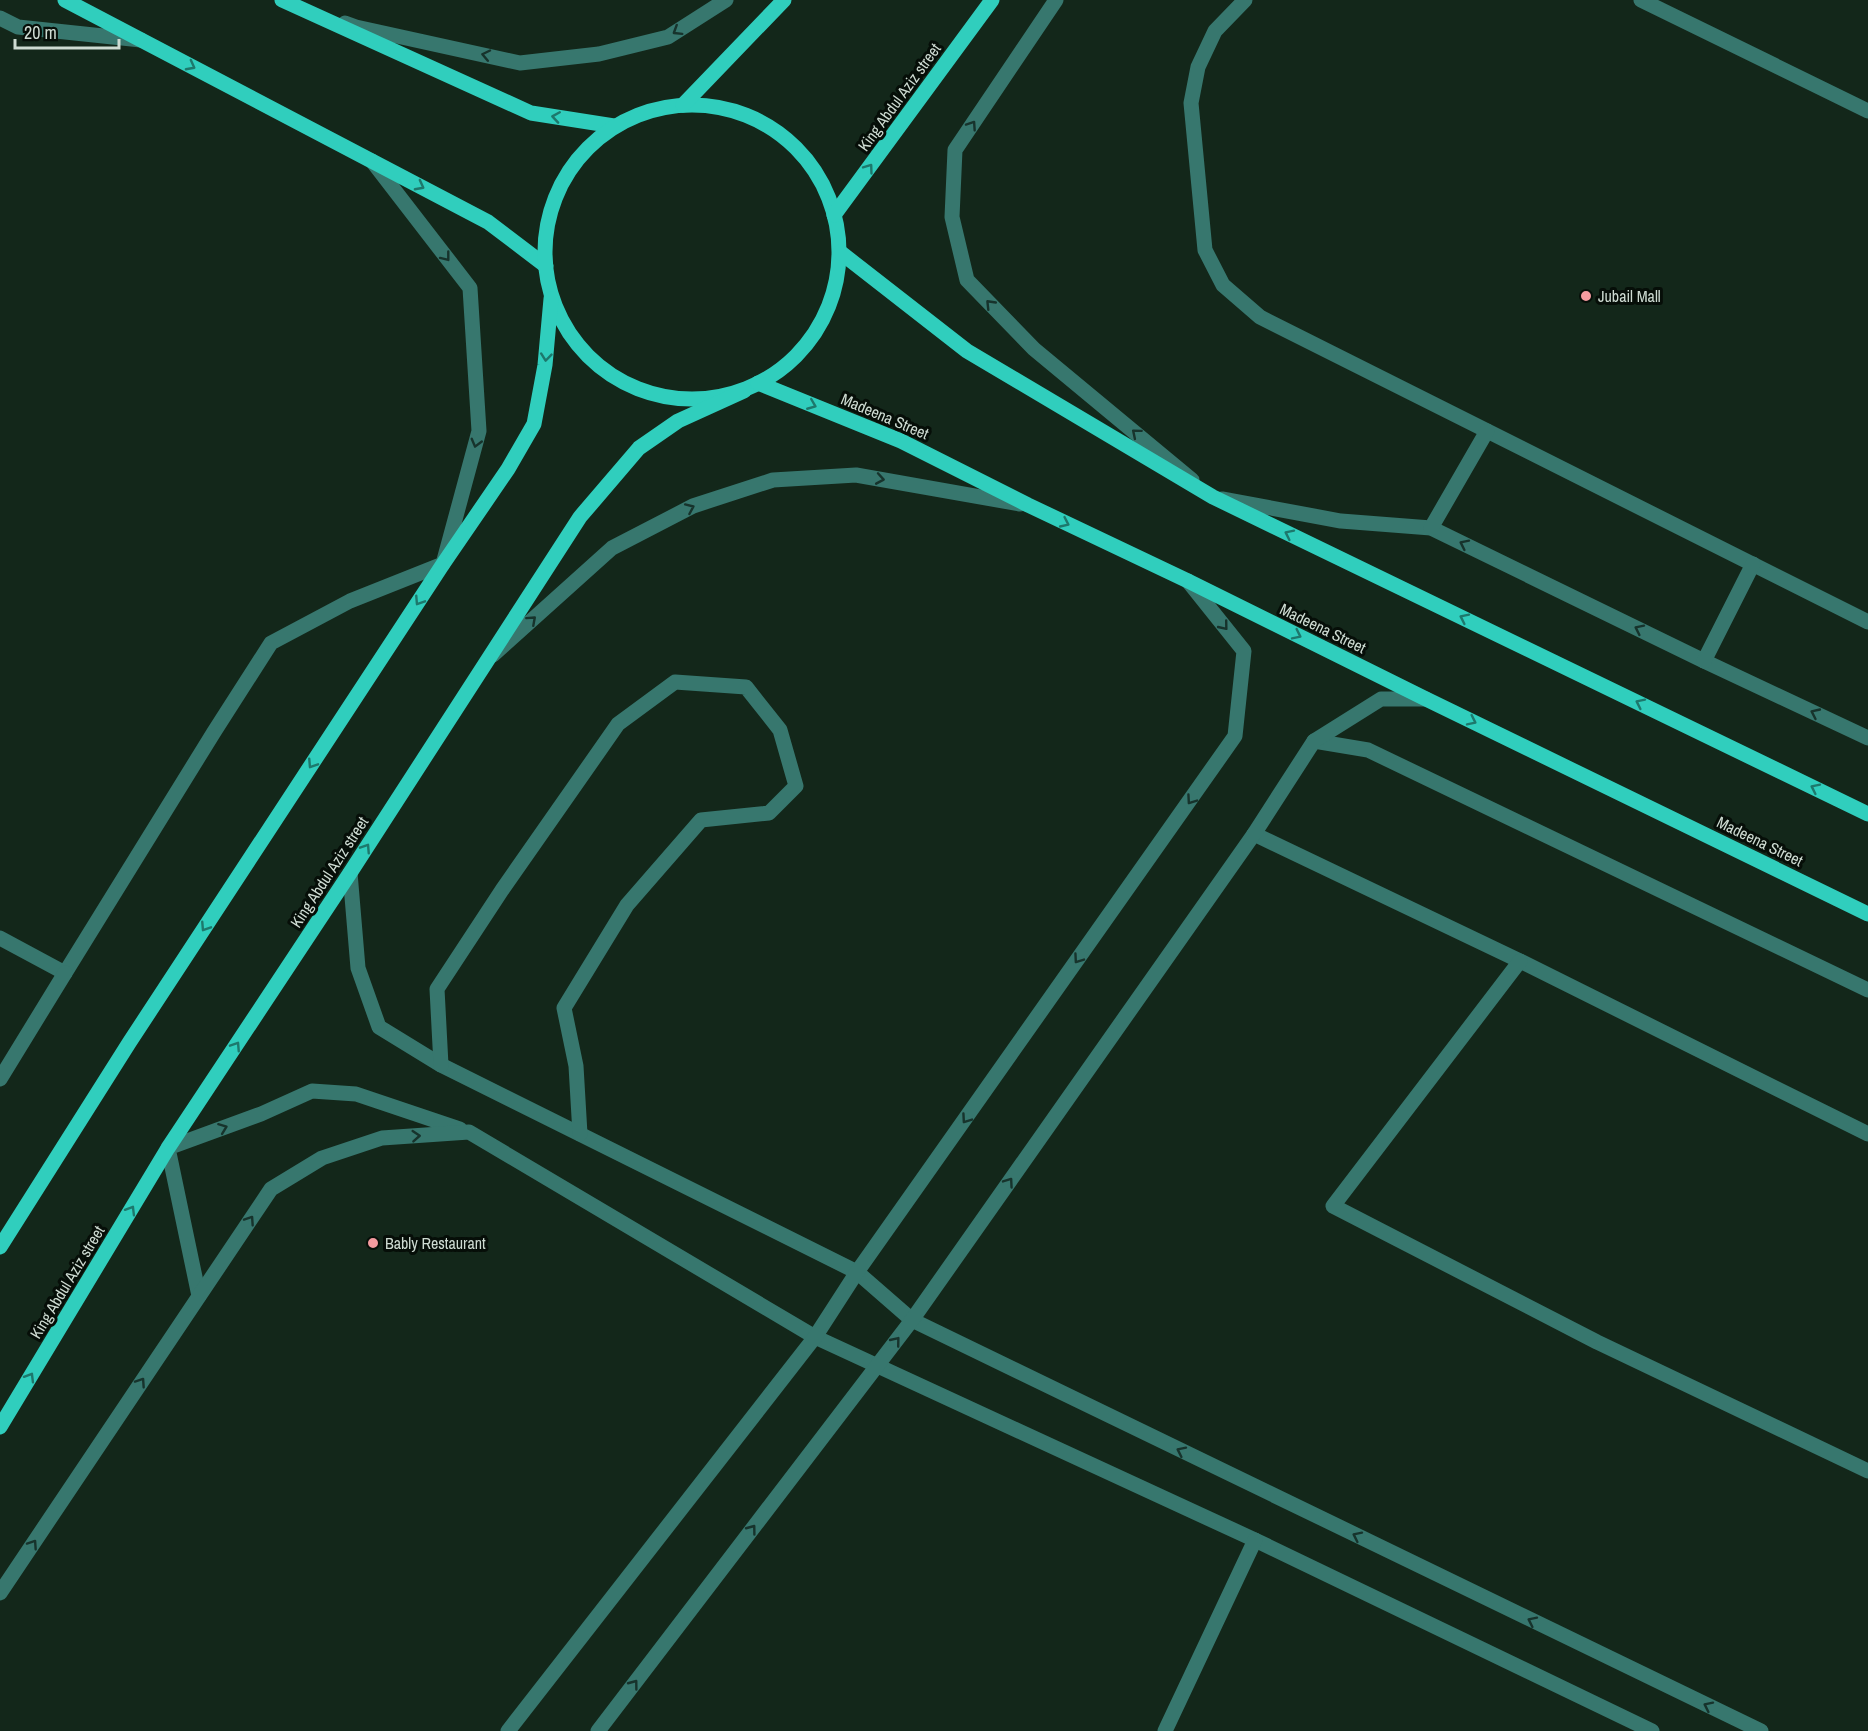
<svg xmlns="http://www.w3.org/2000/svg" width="1868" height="1731" viewBox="0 0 1868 1731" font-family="'Archivo Narrow',sans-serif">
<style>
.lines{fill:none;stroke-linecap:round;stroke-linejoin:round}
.minor{stroke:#37776e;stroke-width:15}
.major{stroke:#30cebd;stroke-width:15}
.oneway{stroke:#17332c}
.oneway2{stroke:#1d786c}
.poi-dot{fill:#f49b9f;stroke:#060e08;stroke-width:2}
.labels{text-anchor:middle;stroke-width:6;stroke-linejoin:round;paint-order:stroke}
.street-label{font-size:16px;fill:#cedbd2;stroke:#060e08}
.poi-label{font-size:16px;fill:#cedbd2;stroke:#060e08;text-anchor:start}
</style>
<rect width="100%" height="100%" fill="#13271a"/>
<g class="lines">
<!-- minor -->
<g class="minor">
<path d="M 1056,0 L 955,150 L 952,217 L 967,280 L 1034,349 L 1192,480"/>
<path d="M 1245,0 L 1215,31 L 1198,67 L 1191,103 L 1205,250 L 1223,285 L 1260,317 L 1868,622"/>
<path d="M 1641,0 L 1868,111"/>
<path d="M 0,18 L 18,27 L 141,40"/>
<path d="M 345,23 L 356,27 L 520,63 L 599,54 L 668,37 L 726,0"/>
<path d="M 1222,499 L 1341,521 L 1431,528 L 1704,661 L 1868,738"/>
<path d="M 1431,528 L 1487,431"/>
<path d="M 493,655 L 612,548 L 693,506 L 773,480 L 856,475 L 1020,504"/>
<path d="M 1704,661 L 1753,564"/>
<path d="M 1314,741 L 1368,750 L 1868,990"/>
<path d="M 1254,834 L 1520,961 L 1868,1134"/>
<path d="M 350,873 L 358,968 L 379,1027 L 441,1065 L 857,1272 L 912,1320 L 1761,1731"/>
<path d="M 0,938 L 65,973 L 214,732 L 271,643 L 350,601 L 443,564 L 479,431 L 470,288 L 372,161"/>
<path d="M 1520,961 L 1333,1206 L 1597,1342 L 1868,1471"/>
<path d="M 441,1065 L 437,989 L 502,890 L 618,724 L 675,682 L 746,687 L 780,730 L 796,786 L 769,813 L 701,820 L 627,905 L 564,1008 L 576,1066 L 580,1134"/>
<path d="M 0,1079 L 65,973"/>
<path d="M 199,1296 L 168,1148 L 261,1114 L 312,1091 L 356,1094 L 460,1129"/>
<path d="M 0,1593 L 271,1189 L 322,1158 L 382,1138 L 469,1132 L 815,1337 L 1255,1540 L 1652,1731"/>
<path d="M 508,1731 L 815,1337 L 857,1272 L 1235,736 L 1244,651 L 1188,581"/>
<path d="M 598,1731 L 912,1320 L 1254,834 L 1314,741 L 1381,699 L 1426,699"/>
<path d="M 1165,1731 L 1255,1540"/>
</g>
<!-- major -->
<g class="major">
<path d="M 65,0 L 488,222 L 546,266"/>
<path d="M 282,0 L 531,113 L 614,126"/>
<circle cx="692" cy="252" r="147"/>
<path d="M 683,105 L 784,0"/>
<path d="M 834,215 L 992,0"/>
<path d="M 840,252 L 967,351 L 1213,497 L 1868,814"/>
<path d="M 758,383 L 901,441 L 1028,505 L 1188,581 L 1426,699 L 1868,914"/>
<path d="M 0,1247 L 129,1043 L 443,564 L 508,469 L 534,424 L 545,365 L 551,299"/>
<path d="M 0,1427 L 168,1148 L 350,873 L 580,517 L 639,448 L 678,421 L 744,391"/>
</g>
</g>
<!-- one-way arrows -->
<defs><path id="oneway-chevron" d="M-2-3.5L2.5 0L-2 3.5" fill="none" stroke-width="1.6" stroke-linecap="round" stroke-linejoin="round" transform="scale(1.5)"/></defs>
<g class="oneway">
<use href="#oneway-chevron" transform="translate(677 31) rotate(148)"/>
<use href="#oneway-chevron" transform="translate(486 55) rotate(-168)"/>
<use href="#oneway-chevron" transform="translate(972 125) rotate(-56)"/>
<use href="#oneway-chevron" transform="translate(446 257) rotate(52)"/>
<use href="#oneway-chevron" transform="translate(990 304) rotate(-134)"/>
<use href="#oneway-chevron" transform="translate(1136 433) rotate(-140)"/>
<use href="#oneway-chevron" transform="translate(476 443) rotate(105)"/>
<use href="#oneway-chevron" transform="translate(880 479) rotate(10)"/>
<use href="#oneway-chevron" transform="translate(690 508) rotate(-24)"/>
<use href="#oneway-chevron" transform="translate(1464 544) rotate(-154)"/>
<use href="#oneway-chevron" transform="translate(532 620) rotate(-42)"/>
<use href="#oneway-chevron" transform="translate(1224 626) rotate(51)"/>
<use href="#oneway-chevron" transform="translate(1639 629) rotate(-154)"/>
<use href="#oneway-chevron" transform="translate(1815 713) rotate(-155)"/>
<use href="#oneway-chevron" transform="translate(1191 800) rotate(125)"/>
<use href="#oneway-chevron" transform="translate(1078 959) rotate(125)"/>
<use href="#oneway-chevron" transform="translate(966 1119) rotate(125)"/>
<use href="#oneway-chevron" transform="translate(223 1128) rotate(-21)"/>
<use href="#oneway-chevron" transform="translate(416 1136) rotate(-4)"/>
<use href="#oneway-chevron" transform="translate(1009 1182) rotate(-55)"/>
<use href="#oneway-chevron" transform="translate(250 1220) rotate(-56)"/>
<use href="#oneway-chevron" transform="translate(896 1341) rotate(-51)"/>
<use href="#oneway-chevron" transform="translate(141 1382) rotate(-56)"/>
<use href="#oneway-chevron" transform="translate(1181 1451) rotate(-154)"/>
<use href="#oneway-chevron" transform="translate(752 1529) rotate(-53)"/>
<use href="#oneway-chevron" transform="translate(1357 1536) rotate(-154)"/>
<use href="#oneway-chevron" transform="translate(33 1544) rotate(-56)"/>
<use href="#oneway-chevron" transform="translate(1532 1621) rotate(-154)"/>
<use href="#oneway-chevron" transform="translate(634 1684) rotate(-53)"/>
<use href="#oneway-chevron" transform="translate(1708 1706) rotate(-154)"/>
</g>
<g class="oneway2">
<use href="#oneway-chevron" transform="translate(191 66) rotate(28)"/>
<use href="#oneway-chevron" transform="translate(556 117) rotate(-171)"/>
<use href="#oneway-chevron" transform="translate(869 168) rotate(-54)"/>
<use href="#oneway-chevron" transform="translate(420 186) rotate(28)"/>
<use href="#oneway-chevron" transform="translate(546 357) rotate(96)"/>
<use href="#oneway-chevron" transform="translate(812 405) rotate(22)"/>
<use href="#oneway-chevron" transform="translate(1065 523) rotate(25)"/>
<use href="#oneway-chevron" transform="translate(1289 534) rotate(-154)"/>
<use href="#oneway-chevron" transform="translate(419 601) rotate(123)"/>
<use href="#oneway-chevron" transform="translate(1464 618) rotate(-154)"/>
<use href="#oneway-chevron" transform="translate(1297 635) rotate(26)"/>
<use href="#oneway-chevron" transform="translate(1640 703) rotate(-154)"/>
<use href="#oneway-chevron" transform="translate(1472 721) rotate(26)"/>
<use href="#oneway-chevron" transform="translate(312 764) rotate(123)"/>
<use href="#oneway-chevron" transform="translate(1815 788) rotate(-154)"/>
<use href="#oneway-chevron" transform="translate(366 848) rotate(-57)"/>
<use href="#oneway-chevron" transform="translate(205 927) rotate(123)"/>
<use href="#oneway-chevron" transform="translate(236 1046) rotate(-57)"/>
<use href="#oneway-chevron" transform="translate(131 1210) rotate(-59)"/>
<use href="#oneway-chevron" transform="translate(30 1377) rotate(-59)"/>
</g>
<!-- markers -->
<g class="poi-dot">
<circle cx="1586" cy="296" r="6"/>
<circle cx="373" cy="1243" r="6"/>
</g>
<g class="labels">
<!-- street labels -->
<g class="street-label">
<text transform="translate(899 97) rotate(-54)" y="6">King Abdul Aziz street</text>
<text transform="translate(885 416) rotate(23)" y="6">Madeena Street</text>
<text transform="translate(1323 628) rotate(26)" y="6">Madeena Street</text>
<text transform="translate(1760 841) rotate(26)" y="6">Madeena Street</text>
<text transform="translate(329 872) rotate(-57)" y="6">King Abdul Aziz street</text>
<text transform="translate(67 1282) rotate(-59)" y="6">King Abdul Aziz street</text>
</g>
<!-- poi labels -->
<g class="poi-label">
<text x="1598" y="302">Jubail Mall</text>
<text x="385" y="1249">Bably Restaurant</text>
</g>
</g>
<!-- scale -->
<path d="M15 39v9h104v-9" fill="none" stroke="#cedbd2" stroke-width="3"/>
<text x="24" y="39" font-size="18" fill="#cedbd2" stroke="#060e08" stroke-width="4.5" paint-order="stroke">20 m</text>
</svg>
